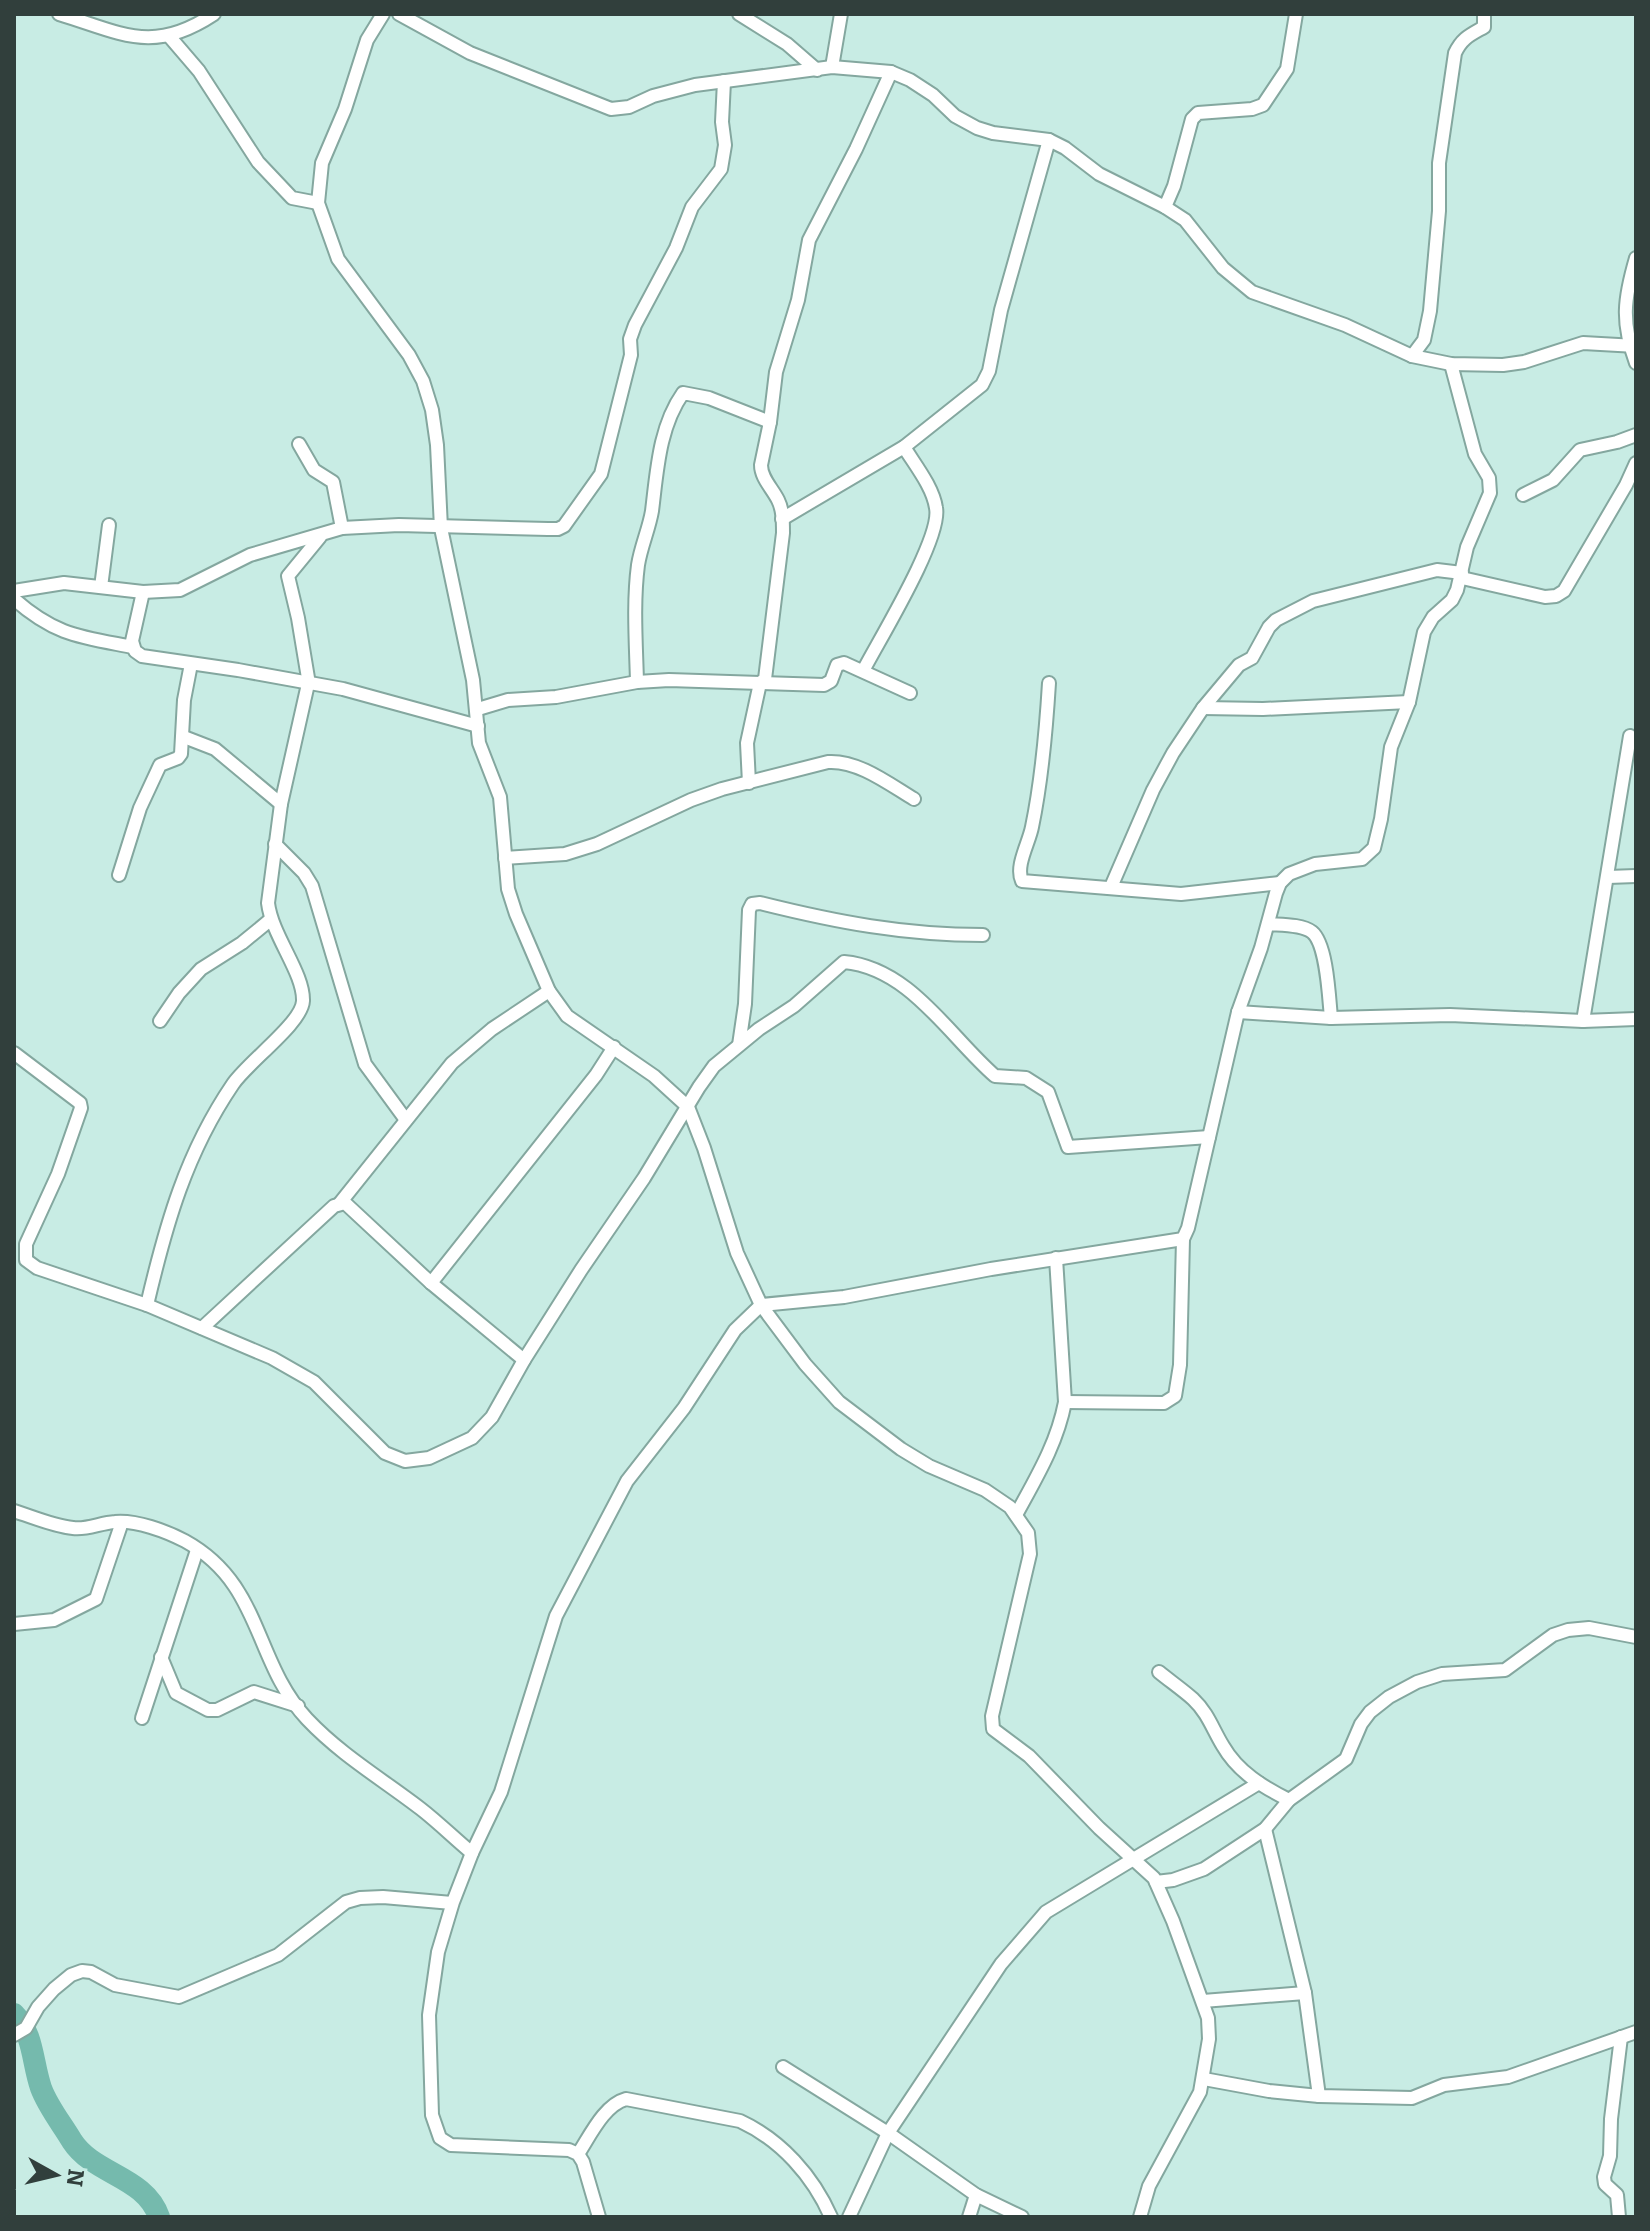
<svg xmlns="http://www.w3.org/2000/svg" width="1650" height="2231" viewBox="0 0 1650 2231" font-family="Bitter,serif">
<style>
.lines{fill:none;stroke-linecap:round;stroke-linejoin:round}
.river{stroke:#75baad;stroke-width:22}
.street-casing{stroke:#84a79f;stroke-width:16}
.street{stroke:#fff;stroke-width:12}
</style>
<rect width="100%" height="100%" fill="#c8ece4"/>
<g class="lines">
<!-- river -->
<path class="river" d="M 14,2014 C 34,2034 32,2062 41,2088 C 48,2107 62,2124 72,2141 C 94,2175 145,2176 159,2217"/>
<defs>
<g id="street">
<path d="M 59,14 C 122,33 152,55 214,14"/>
<path d="M 383,14 L 367,40 L 345,109 L 322,163 L 318,203 L 338,259 L 409,355 L 423,381 L 432,410 L 437,445 L 441,528 L 473,680 L 479,743 L 500,797 L 508,889 L 516,914 L 549,991 L 567,1016 L 654,1076 L 688,1107 L 704,1148 L 737,1253 L 761,1305 L 805,1364 L 839,1402 L 901,1449 L 929,1466 L 985,1490 L 1010,1507 L 1028,1533 L 1030,1554 L 992,1716 L 993,1729 L 1029,1756 L 1099,1828 L 1154,1878 L 1173,1921 L 1208,2018 L 1209,2039 L 1200,2092 L 1149,2186 L 1140,2217"/>
<path d="M 399,14 L 470,53 L 611,109 L 629,107 L 653,96 L 695,85 L 832,67 L 891,72 L 910,80 L 933,95 L 955,116 L 977,128 L 993,133 L 1049,140 L 1065,148 L 1099,174 L 1165,207 L 1185,220 L 1223,268 L 1252,292 L 1345,325 L 1412,356 L 1451,364 L 1503,365 L 1524,362 L 1583,343 L 1636,346"/>
<path d="M 739,14 L 787,44 L 817,70"/>
<path d="M 169,36 L 199,71 L 258,162 L 292,198 L 318,203"/>
<path d="M 832,67 L 841,14"/>
<path d="M 1165,207 L 1174,186 L 1192,119 L 1198,113 L 1252,109 L 1263,105 L 1287,69 L 1296,14"/>
<path d="M 1636,258 C 1624,299 1621,322 1636,363"/>
<path d="M 1412,356 L 1424,340 L 1430,311 L 1439,211 L 1439,163 L 1455,53 C 1462,38 1470,35 1484,27 L 1484,14"/>
<path d="M 299,444 L 314,470 L 333,482 L 342,528"/>
<path d="M 1523,495 L 1553,480 L 1580,450 L 1617,442 L 1636,435"/>
<path d="M 782,519 L 904,447 L 982,385 L 989,371 L 1001,310 L 1049,140"/>
<path d="M 1462,578 L 1545,597 L 1556,596 L 1564,591 L 1626,485 L 1636,463"/>
<path d="M 101,587 L 109,525"/>
<path d="M 14,591 L 64,583 L 143,592 L 180,590 L 250,555 L 342,528 L 399,525 L 548,529 L 558,529 L 564,526 L 601,474 L 631,355 L 630,339 L 635,325 L 676,248 L 692,207 L 721,169 L 725,145 L 722,122 L 724,81"/>
<path d="M 143,592 L 132,641 L 135,651 L 142,656 L 238,670 L 343,689 L 478,726"/>
<path d="M 14,599 C 56,636 81,637 133,647"/>
<path d="M 863,671 C 879,640 942,538 936,508 C 933,487 915,465 904,447"/>
<path d="M 637,682 C 636,643 633,603 638,565 C 641,546 649,529 652,511 C 657,471 659,427 683,393 L 709,398 L 770,422"/>
<path d="M 762,683 L 824,685 L 831,681 L 837,665 L 844,663 L 910,693"/>
<path d="M 1049,683 C 1046,732 1042,779 1032,827 C 1029,843 1015,866 1022,881 L 1181,894 L 1280,883"/>
<path d="M 309,684 L 298,618 L 288,576 L 320,537"/>
<path d="M 1203,708 L 1263,709 L 1409,702"/>
<path d="M 478,709 L 508,700 L 556,697 L 637,682 L 669,680 L 760,683 L 765,679 L 783,533 C 783,521 783,510 778,500 C 772,488 761,478 761,465 L 770,422 L 776,372 L 798,300 L 809,240 L 856,149 L 891,72"/>
<path d="M 184,737 L 215,749 L 281,804"/>
<path d="M 749,783 L 747,743 L 760,683"/>
<path d="M 275,844 L 304,873 L 312,886 L 365,1064 L 406,1120"/>
<path d="M 505,858 L 565,854 L 597,844 L 691,800 L 722,789 L 828,762 C 858,760 889,784 914,799"/>
<path d="M 119,875 L 140,808 L 160,765 L 178,758 L 181,754 L 184,700 L 191,664"/>
<path d="M 1608,877 L 1636,876"/>
<path d="M 1111,887 L 1153,790 L 1173,753 L 1203,708 L 1239,665 L 1252,658 L 1269,627 L 1276,620 L 1313,601 L 1437,570 L 1462,573"/>
<path d="M 1268,924 C 1280,925 1302,924 1312,932 C 1327,944 1329,998 1331,1018"/>
<path d="M 1238,1012 L 1331,1018 L 1450,1015 L 1583,1021 L 1636,1019"/>
<path d="M 160,1021 L 179,993 L 201,969 L 242,943 L 270,920"/>
<path d="M 1583,1021 L 1630,736"/>
<path d="M 739,1045 L 745,1004 L 749,910 L 752,904 L 760,903 C 836,922 904,935 983,935"/>
<path d="M 14,1053 L 80,1103 L 81,1108 L 58,1174 L 26,1244 L 26,1260 L 37,1268 L 147,1305 L 272,1358 L 314,1382 L 385,1453 L 405,1461 L 429,1458 L 472,1438 L 492,1417 L 524,1360 L 581,1270 L 644,1178 L 699,1087 L 714,1066 L 759,1029 L 794,1006 L 844,962 C 910,968 949,1036 995,1076 L 1026,1078 L 1048,1092 L 1068,1147 L 1209,1137"/>
<path d="M 340,1203 L 452,1063 L 492,1029 L 549,991"/>
<path d="M 431,1283 L 596,1075 L 614,1047"/>
<path d="M 147,1305 C 166,1224 186,1153 233,1084 C 248,1062 302,1023 303,1001 C 304,973 272,936 268,903 L 281,804 L 308,684"/>
<path d="M 202,1328 L 334,1206 L 345,1203 L 431,1283 L 524,1360"/>
<path d="M 1065,1402 L 1164,1403 L 1175,1396 L 1180,1365 L 1183,1239"/>
<path d="M 14,1511 C 33,1517 53,1526 73,1528 C 87,1530 100,1523 115,1522 C 136,1520 166,1531 185,1541 C 263,1584 253,1661 307,1719 C 341,1755 382,1779 421,1809 C 439,1823 455,1839 472,1853"/>
<path d="M 1016,1515 C 1036,1478 1057,1444 1065,1402 L 1056,1258"/>
<path d="M 14,1624 L 54,1620 L 96,1599 L 122,1522"/>
<path d="M 161,1657 L 176,1693 L 208,1710 L 217,1710 L 254,1692 L 298,1706"/>
<path d="M 1159,1672 C 1170,1681 1183,1690 1193,1699 C 1208,1713 1213,1730 1223,1746 C 1238,1772 1263,1787 1289,1800"/>
<path d="M 142,1718 L 197,1550"/>
<path d="M 1265,1829 L 1305,1993 L 1319,2096"/>
<path d="M 1156,1882 L 1173,1880 L 1204,1869 L 1265,1829 L 1289,1800 L 1346,1759 L 1361,1724 L 1370,1712 L 1389,1697 L 1417,1682 L 1442,1674 L 1505,1670 L 1553,1635 L 1568,1630 L 1589,1628 L 1636,1637"/>
<path d="M 1203,2001 L 1305,1993"/>
<path d="M 14,2035 L 26,2028 L 38,2007 L 54,1989 L 71,1975 L 82,1971 L 91,1972 L 115,1985 L 179,1997 L 278,1955 L 346,1902 L 360,1898 L 383,1897 L 452,1903"/>
<path d="M 783,2067 L 888,2133 L 976,2195 L 1022,2217"/>
<path d="M 1204,2079 L 1269,2091 L 1319,2096 L 1412,2098 L 1444,2085 L 1508,2077 L 1636,2032"/>
<path d="M 578,2154 C 590,2136 604,2105 626,2099 L 740,2121 C 781,2140 813,2176 831,2217"/>
<path d="M 599,2217 L 583,2162 L 578,2154 L 569,2150 L 451,2145 L 440,2138 L 432,2115 L 429,2015 L 438,1952 L 453,1902 L 472,1853 L 501,1792 L 556,1616 L 627,1481 L 684,1408 L 735,1330 L 761,1305 L 844,1297 L 991,1269 L 1183,1239 L 1188,1228 L 1238,1012 L 1261,948 L 1276,893 L 1280,883 L 1289,874 L 1315,864 L 1362,859 L 1374,848 L 1381,819 L 1391,747 L 1409,702 L 1424,632 L 1433,617 L 1452,600 L 1457,590 L 1467,547 L 1490,493 L 1489,478 L 1475,454 L 1451,364"/>
<path d="M 849,2217 L 888,2133 L 1001,1964 L 1046,1912 L 1259,1783"/>
<path d="M 969,2217 L 976,2195"/>
<path d="M 1619,2217 L 1617,2195 L 1605,2184 L 1604,2177 L 1610,2156 L 1611,2119 L 1621,2037"/>
</g>
</defs>
<!-- street casing -->
<use href="#street" class="street-casing"/>
<!-- street -->
<use href="#street" class="street"/>
</g>
<!-- border -->
<rect width="1650" height="2231" fill="none" stroke="#313f3c" stroke-width="32"/>
<!-- north arrow -->
<g transform="translate(56 2175) rotate(98)" stroke="#c8ece4" stroke-width="6" paint-order="stroke">
<path d="M0-6L14 30L0 20L-14 30Z" fill="#313f3c"/>
<text y="-12" font-size="22" font-weight="bold" text-anchor="middle" fill="#313f3c">N</text>
</g>
</svg>
